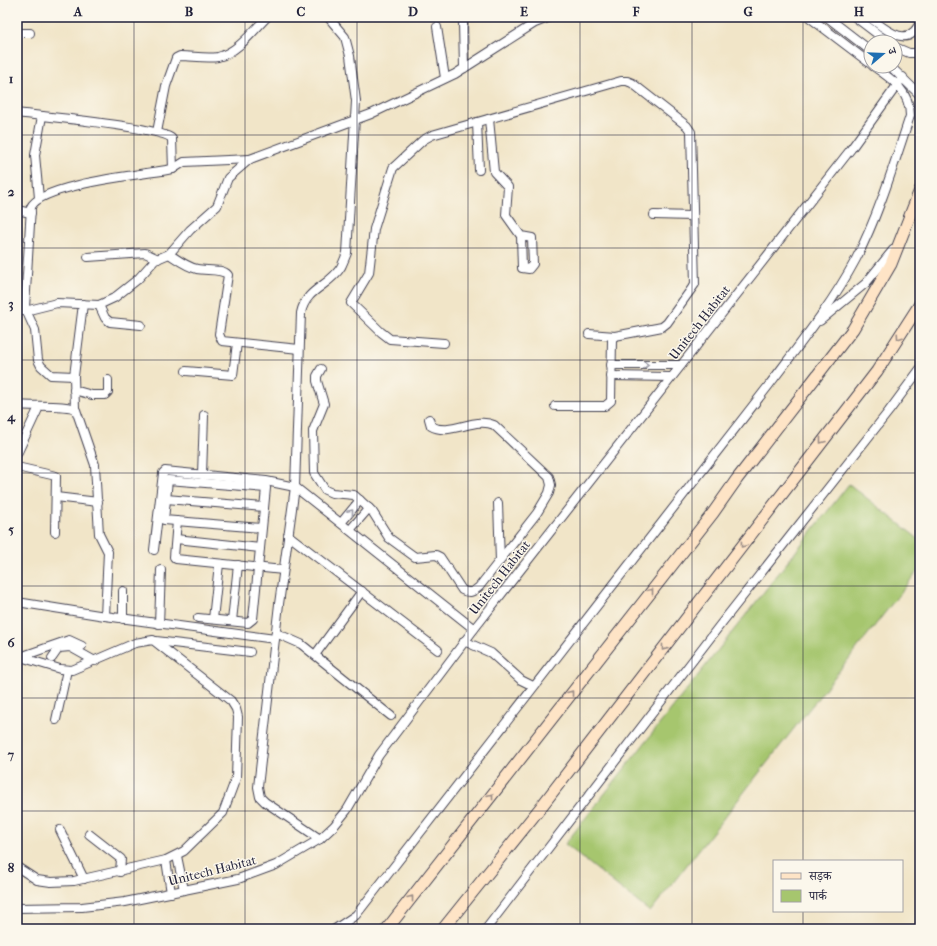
<svg xmlns="http://www.w3.org/2000/svg" width="937" height="946" viewBox="0 0 937 946" font-family="'IM FELL French Canon','Noto Serif Devanagari',serif">
<style>
.green{fill:#a6c66e;stroke:#647454}
.lines{fill:none;stroke-linecap:round;stroke-linejoin:round}
.street-casing{stroke:#413f50;stroke-width:10}
.secondary-casing{stroke:#413f50;stroke-width:13}
.street{stroke:#fff;stroke-width:8}
.secondary{stroke:#fee4c6;stroke-width:11}
.oneway{stroke:#9b8d87}
.oneway2{stroke:#9c9ca7}
.grid{fill:none;stroke:#22223b;stroke-width:1;stroke-opacity:0.55}
.labels{text-anchor:middle;stroke-width:3;stroke-linejoin:round;paint-order:stroke}
.street-label{font-size:13px;fill:#22223b;stroke:#fbf7ec}
.neatline{fill:none;stroke:#22223b;stroke-width:1.5}
.grid-label{font-size:13px;text-anchor:middle;font-weight:bold;fill:#22223b}
</style>
<rect width="100%" height="100%" fill="#fbf7ec"/>
<filter id="ink" filterUnits="userSpaceOnUse"><feTurbulence type="fractalNoise" baseFrequency=".025" numOctaves="2"/><feDisplacementMap in="SourceGraphic" scale="8" xChannelSelector="R" yChannelSelector="G"/><feConvolveMatrix kernelMatrix="1 2 1 2 8 2 1 2 1" color-interpolation-filters="sRGB"/></filter>
<filter id="wash" filterUnits="userSpaceOnUse"><feTurbulence type="fractalNoise" baseFrequency=".012" numOctaves="4" result="noise"/><feDisplacementMap in="SourceGraphic" scale="16" xChannelSelector="R" yChannelSelector="G"/><feGaussianBlur stdDeviation="0.9" result="paint"/><feColorMatrix in="noise" values="0 0 0 0 0 0 0 0 0 0 0 0 0 0 0 0 0 1.4 0 .05"/><feComposite in="paint" operator="in"/></filter>
<g filter="url(#wash)">
<rect width="100%" height="100%" fill="#f1e5c8"/>
<!-- green -->
<path class="green" d="M 849,484 L 920,540 L 920,568 L 650,912 L 565,844 Z"/>
</g>
<g filter="url(#ink)">
<g class="lines">
<defs>
<g id="street">
<path d="M 809,17 L 871,64"/>
<path d="M 827,17 L 871,51"/>
<path d="M 855,17 L 888,42"/>
<path d="M 869,17 C 885,29 908,51 920,22"/>
<path d="M 463,23 L 464,68"/>
<path d="M 437,27 L 445,78"/>
<path d="M 17,33 L 30,33"/>
<path d="M 895,47 L 909,53 L 920,53"/>
<path d="M 890,66 L 920,95"/>
<path d="M 17,113 C 38,116 164,127 172,139 L 173,169"/>
<path d="M 489,119 L 494,172 L 508,187 L 506,215 L 521,236 L 522,268 L 529,269 L 533,264 L 532,238 L 521,236"/>
<path d="M 477,122 L 479,170"/>
<path d="M 157,132 L 166,86 L 176,58 L 180,56 C 192,56 206,59 218,57 C 238,52 253,31 267,17"/>
<path d="M 39,198 L 35,155 L 42,116"/>
<path d="M 17,210 L 31,213"/>
<path d="M 654,215 L 692,216"/>
<path d="M 169,254 C 178,260 187,267 197,269 C 206,271 222,268 228,275 L 219,334 L 222,341 L 299,349"/>
<path d="M 88,257 L 145,253 L 158,259"/>
<path d="M 99,305 L 105,318 L 110,322 L 141,325"/>
<path d="M 17,310 L 29,310 L 57,303 L 99,305 L 114,298 L 138,279 L 155,260 L 169,254 L 190,230 L 217,206 L 228,178 L 250,159 L 371,114 L 455,74 L 535,23 L 550,17"/>
<path d="M 820,321 L 866,283 L 893,250"/>
<path d="M 589,334 L 615,336"/>
<path d="M 444,343 L 390,339 L 381,332 L 351,303 L 369,273 L 374,229 L 393,168 L 423,140 L 432,135 L 621,81 L 627,81 L 632,83 L 687,126 L 691,132 L 695,284 L 667,323 L 662,327 L 615,336 L 612,339 L 611,401 L 605,406 L 555,406"/>
<path d="M 611,365 L 681,365"/>
<path d="M 321,369 L 317,376 L 317,381 L 324,404 L 313,431 L 314,473 L 325,490 L 332,493 L 354,495 L 372,511 L 389,538 L 415,557 L 436,555 L 440,557 L 462,590 C 469,594 473,592 479,587 L 537,513 L 549,493 L 551,485 L 549,477 L 494,425 C 475,416 450,437 431,426 L 429,419"/>
<path d="M 186,371 L 233,375 L 237,343"/>
<path d="M 74,376 L 51,375 L 41,366 L 38,360 L 35,330 L 25,308 L 31,207 C 41,184 147,174 173,169 L 184,162 L 250,159"/>
<path d="M 611,376 L 671,377"/>
<path d="M 74,390 L 92,395 L 105,395 L 108,392 L 108,380"/>
<path d="M 17,405 C 30,407 70,404 76,410 L 95,465 L 99,534 L 108,552 L 105,616"/>
<path d="M 75,408 L 74,376 L 83,304"/>
<path d="M 17,454 L 39,407"/>
<path d="M 17,467 L 56,476 L 55,532"/>
<path d="M 202,475 L 204,415"/>
<path d="M 56,497 L 98,502"/>
<path d="M 166,499 L 264,507"/>
<path d="M 498,503 L 500,561"/>
<path d="M 177,521 L 174,557 L 176,559 L 283,570"/>
<path d="M 341,523 L 360,500"/>
<path d="M 350,530 L 369,508"/>
<path d="M 288,535 L 438,650"/>
<path d="M 176,539 L 260,548"/>
<path d="M 154,550 L 163,473 L 165,471 L 266,481 L 295,487 L 474,629"/>
<path d="M 17,602 L 105,616 L 275,639"/>
<path d="M 198,618 L 248,623 L 253,619 L 266,488 L 168,480 L 164,520 L 261,528"/>
<path d="M 123,619 L 123,591"/>
<path d="M 213,619 L 219,564"/>
<path d="M 232,621 L 238,565"/>
<path d="M 159,624 L 161,570"/>
<path d="M 276,633 L 301,644 L 391,716"/>
<path d="M 156,641 L 250,652"/>
<path d="M 464,641 L 491,653 L 521,680 L 533,686"/>
<path d="M 315,655 L 362,591"/>
<path d="M 17,656 L 60,669 L 72,670 L 135,643 L 153,640 L 231,701 L 236,709 L 238,717 L 236,778 L 223,813 L 184,851 L 166,860 L 74,881 L 51,882 L 37,880 L 17,867"/>
<path d="M 23,656 L 69,640 L 82,646"/>
<path d="M 52,658 L 59,648 L 70,647 L 95,661"/>
<path d="M 56,720 L 67,670"/>
<path d="M 60,830 L 84,879"/>
<path d="M 89,834 L 121,859 L 120,872"/>
<path d="M 320,839 L 265,802 L 260,797 L 258,787 L 279,604 L 295,487 L 301,313 C 306,288 329,287 341,267 C 343,263 345,258 347,253 L 356,101 L 350,56 L 345,37 L 328,17"/>
<path d="M 177,856 L 184,890"/>
<path d="M 166,860 L 171,893"/>
<path d="M 17,908 L 82,907 L 125,902 L 238,879 L 276,865 L 320,839 L 334,826 L 347,810 L 379,755 L 474,629 L 851,149 L 903,77"/>
<path d="M 335,929 L 356,915 L 360,910 L 769,385 C 800,344 832,304 856,259 C 879,214 894,164 910,116 C 910,91 892,79 873,66"/>
<path d="M 486,929 L 720,625 L 889,411 L 920,369"/>
</g>
<g id="secondary">
<path d="M 387,929 L 713,513 L 737,479 L 853,329 L 891,264 L 920,190"/>
<path d="M 443,929 L 541,807 L 877,371 L 920,304"/>
</g>
</defs>
<!-- street casing -->
<use href="#street" class="street-casing"/>
<!-- secondary casing -->
<use href="#secondary" class="secondary-casing"/>
<!-- street -->
<use href="#street" class="street"/>
<!-- secondary -->
<use href="#secondary" class="secondary"/>
</g>
<!-- one-way arrows -->
<defs><path id="oneway-chevron" d="M-2-3.5L2.5 0L-2 3.5" fill="none" stroke-width="1.6" stroke-linecap="round" stroke-linejoin="round"/></defs>
<g class="oneway">
<use href="#oneway-chevron" transform="translate(899 337) rotate(124)"/>
<use href="#oneway-chevron" transform="translate(822 441) rotate(128)"/>
<use href="#oneway-chevron" transform="translate(743 545) rotate(127)"/>
<use href="#oneway-chevron" transform="translate(651 591) rotate(-52)"/>
<use href="#oneway-chevron" transform="translate(664 648) rotate(128)"/>
<use href="#oneway-chevron" transform="translate(571 693) rotate(-52)"/>
<use href="#oneway-chevron" transform="translate(491 796) rotate(-52)"/>
<use href="#oneway-chevron" transform="translate(411 898) rotate(-52)"/>
</g>
<g class="oneway2">
<use href="#oneway-chevron" transform="translate(646 365)"/>
<use href="#oneway-chevron" transform="translate(351 512) rotate(-50)"/>
</g>
</g>
<!-- grid -->
<path class="grid" d="M 134,17 L 134,929M 245,17 L 245,929M 357,17 L 357,929M 468,17 L 468,929M 580,17 L 580,929M 692,17 L 692,929M 803,17 L 803,861M 17,135 L 920,135M 17,248 L 920,248M 17,360 L 920,360M 17,473 L 920,473M 17,586 L 920,586M 17,698 L 920,698M 17,811 L 920,811M 803,911 L 803,929"/>
<g class="labels">
<!-- street labels -->
<g class="street-label">
<text transform="translate(699 322) rotate(-52)" y="5">Unitech Habitat</text>
<text transform="translate(499 577) rotate(-52)" y="5">Unitech Habitat</text>
<text transform="translate(212 870) rotate(-14)" y="5">Unitech Habitat</text>
</g>
</g>
<!-- margin -->
<rect width="937" height="946" fill="none" stroke="#fbf7ec" stroke-width="44"/>
<!-- legend -->
<rect x="773" y="860" width="130" height="52" fill="#fbf7ec" stroke="#a4a2a5"/>
<rect x="781" y="873" width="20" height="6" fill="#fee4c6" stroke="#a4a2a5"/>
<text x="809" y="880" font-size="12" fill="#22223b">सड़क</text>
<rect x="781" y="890" width="20" height="12" fill="#a6c66e" stroke="#a4a2a5"/>
<text x="809" y="900" font-size="12" fill="#22223b">पार्क</text>
<!-- north arrow -->
<g transform="translate(883 54) rotate(71)"><circle r="19" fill="#fbf7ec" stroke="#a4a2a5"/>
<path d="M0-3L7 15L0 10L-7 15Z" fill="#1f6fb2"/>
<text y="-6" font-size="11" font-weight="bold" text-anchor="middle" fill="#22223b">उ</text>
</g>
<rect x="22" y="22" width="893" height="902" class="neatline"/>
<g class="grid-label">
<text x="78" y="16">A</text>
<text x="189" y="16">B</text>
<text x="301" y="16">C</text>
<text x="413" y="16">D</text>
<text x="524" y="16">E</text>
<text x="636" y="16">F</text>
<text x="748" y="16">G</text>
<text x="859" y="16">H</text>
<text x="11" y="83">1</text>
<text x="11" y="196">2</text>
<text x="11" y="308">3</text>
<text x="11" y="421">4</text>
<text x="11" y="534">5</text>
<text x="11" y="647">6</text>
<text x="11" y="759">7</text>
<text x="11" y="872">8</text>
</g>
</svg>
